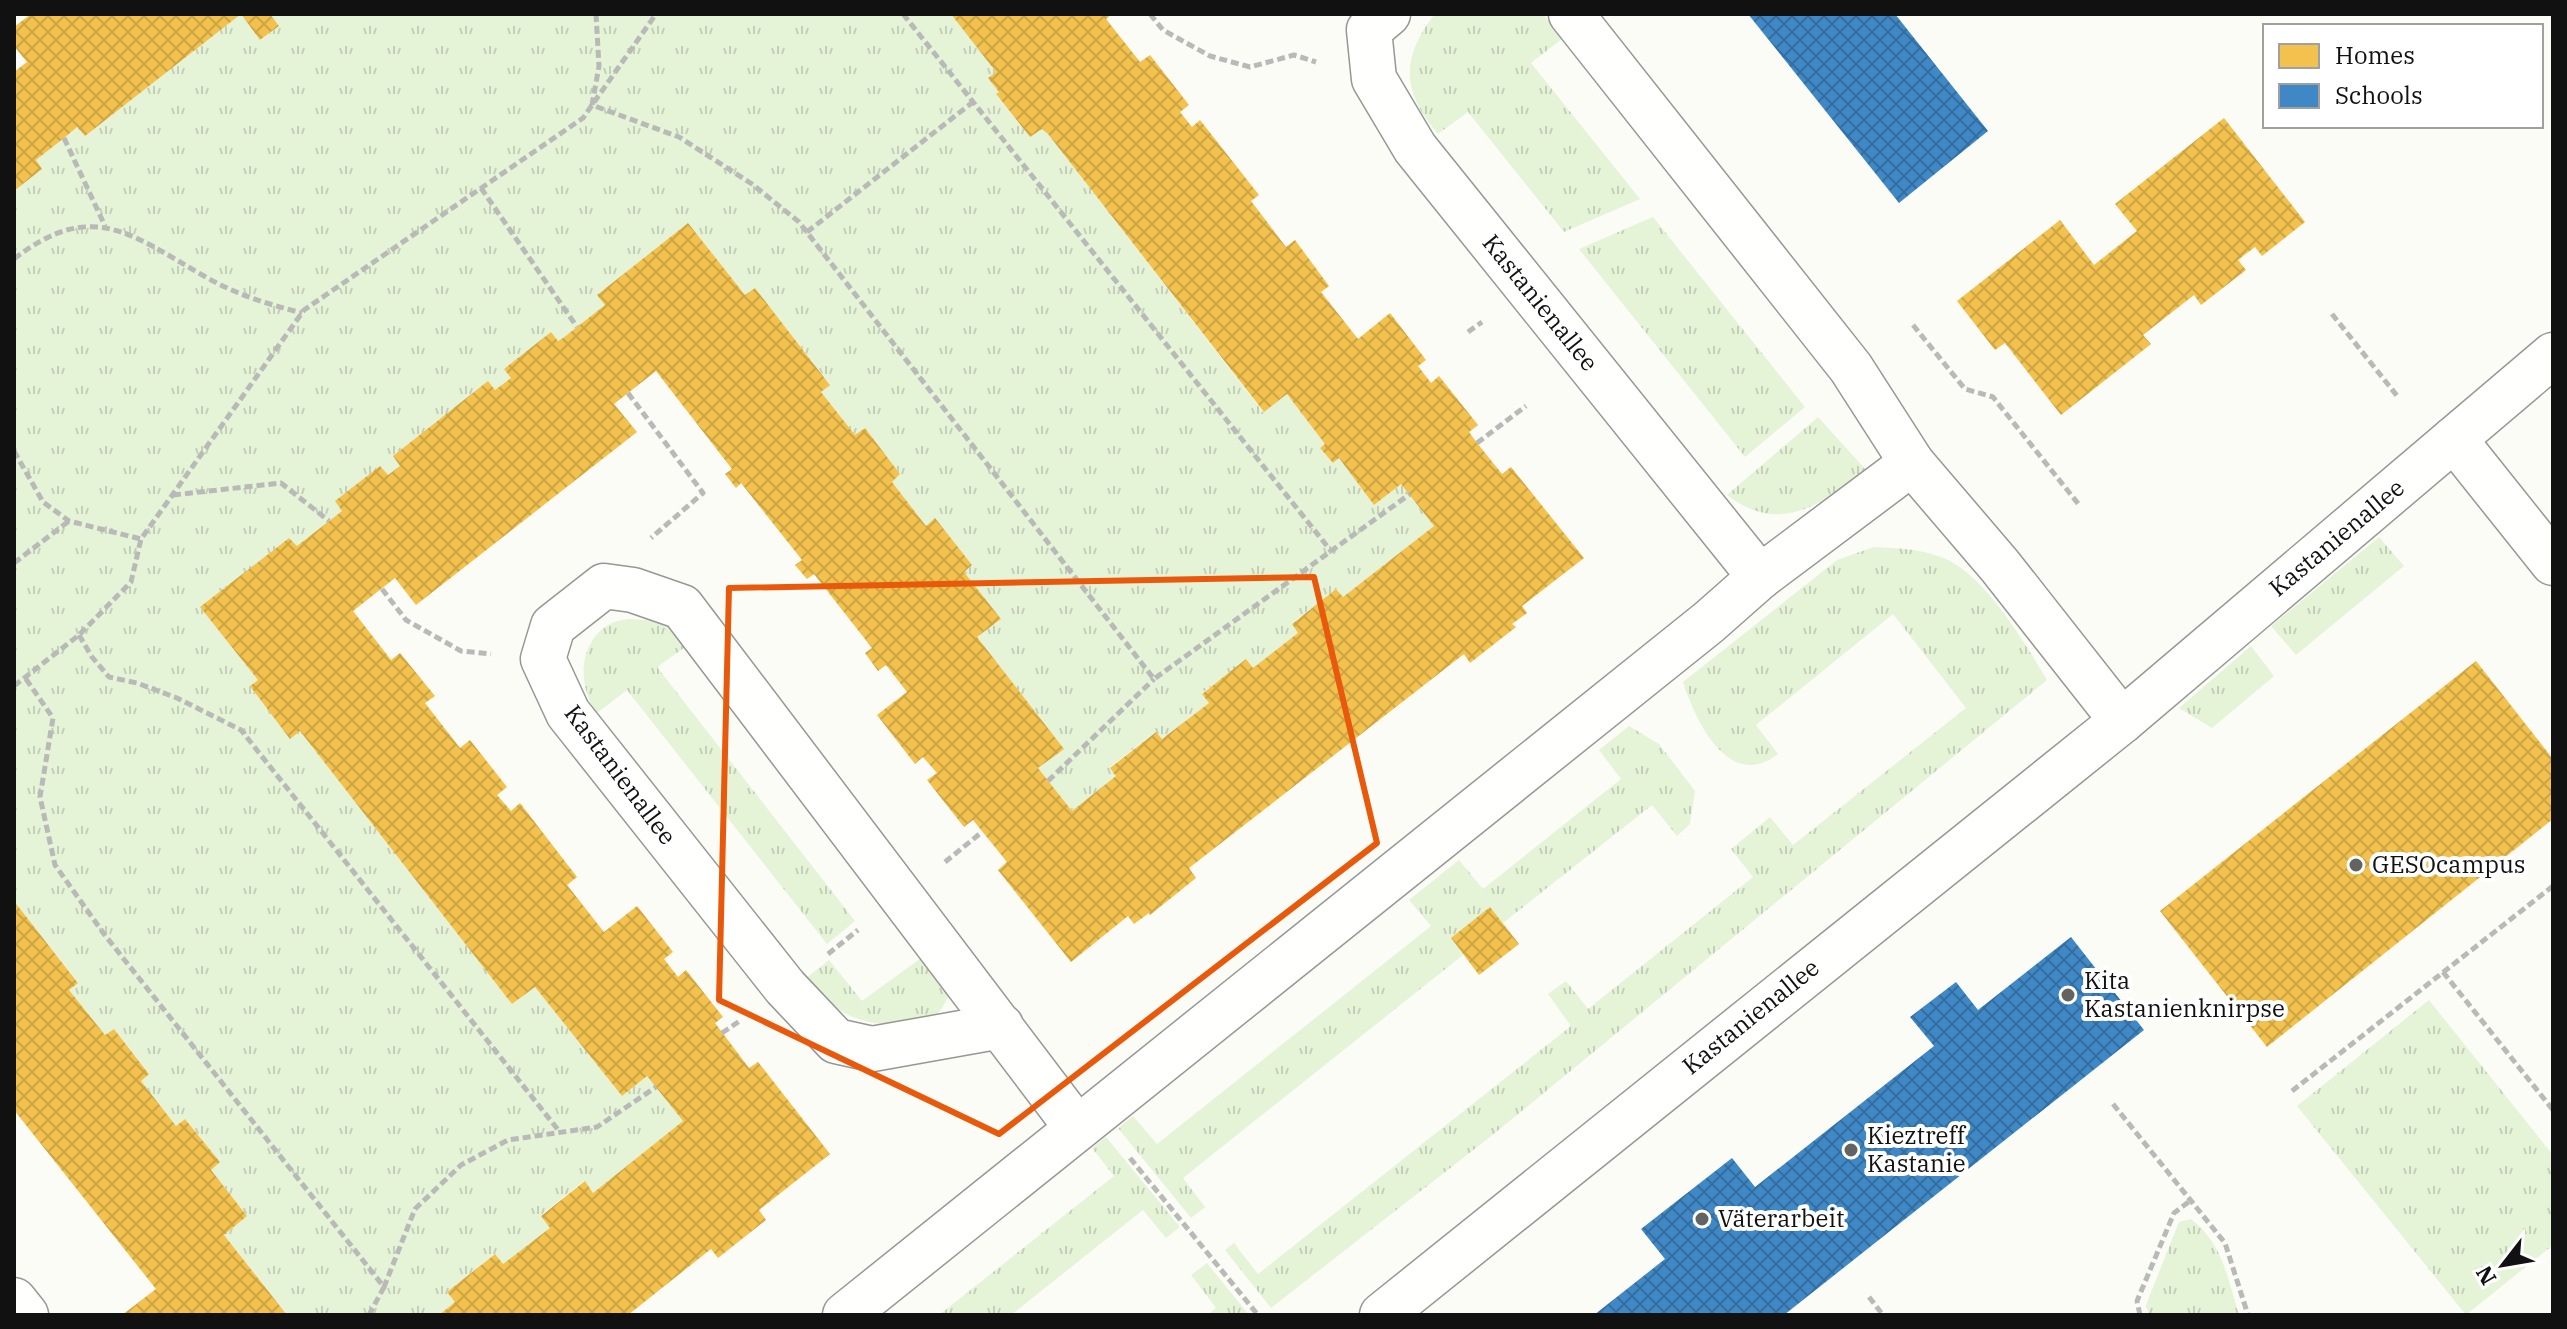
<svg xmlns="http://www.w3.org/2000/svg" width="2567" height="1329" viewBox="0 0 2567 1329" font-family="'IBM Plex Serif',serif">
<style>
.grass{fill:url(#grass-tufts)}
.homes{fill:url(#homes-cross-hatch)}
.schools{fill:url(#schools-cross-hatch)}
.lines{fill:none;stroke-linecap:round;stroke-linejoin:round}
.minor-casing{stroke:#979795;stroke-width:47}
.path{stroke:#b9b9b8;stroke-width:5;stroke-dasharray:8 4;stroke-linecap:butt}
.minor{stroke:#fffffe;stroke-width:44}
.marked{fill:none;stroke:#e8590c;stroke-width:6;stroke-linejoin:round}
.poi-dot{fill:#636362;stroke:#fff;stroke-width:3}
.labels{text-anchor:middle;stroke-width:8;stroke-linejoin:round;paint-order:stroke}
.street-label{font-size:24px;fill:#111;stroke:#fff}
.poi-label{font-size:24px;fill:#111;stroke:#fff;text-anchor:start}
</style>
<defs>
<pattern id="grass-tufts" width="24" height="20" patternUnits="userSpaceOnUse" patternTransform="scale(2)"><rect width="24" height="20" fill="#e5f3d7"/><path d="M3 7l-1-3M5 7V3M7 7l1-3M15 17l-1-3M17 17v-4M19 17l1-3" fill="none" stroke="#c3cfb8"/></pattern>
<pattern id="homes-cross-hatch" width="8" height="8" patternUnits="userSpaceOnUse" patternTransform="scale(2)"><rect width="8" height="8" fill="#f2c14e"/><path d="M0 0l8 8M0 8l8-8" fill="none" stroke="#cea543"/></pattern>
<pattern id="schools-cross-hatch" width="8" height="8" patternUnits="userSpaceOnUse" patternTransform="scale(2)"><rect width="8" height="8" fill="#3f88c5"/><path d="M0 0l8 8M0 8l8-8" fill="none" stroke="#336e9f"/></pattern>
</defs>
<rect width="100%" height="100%" fill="#fcfcf7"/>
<!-- grass -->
<g class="grass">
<path d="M 241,14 L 261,40 L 279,26 L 270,14 L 952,14 L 996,72 L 989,78 L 999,92 L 996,95 L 1030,137 L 1042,129 L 1048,134 L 1263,412 L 1287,394 L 1325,444 L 1320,448 L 1333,463 L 1339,458 L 1374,505 L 1401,484 L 1434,526 L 1343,597 L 1336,589 L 1292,623 L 1298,633 L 1253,668 L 1246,660 L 1202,693 L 1209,703 L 1162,739 L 1155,732 L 1110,767 L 1116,776 L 1072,811 L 1038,768 L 1063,749 L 977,637 L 1001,619 L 964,572 L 972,565 L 935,519 L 926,526 L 892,482 L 900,474 L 865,428 L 855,435 L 821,392 L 830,384 L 755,288 L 745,295 L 688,223 L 598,294 L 605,305 L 563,338 L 558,341 L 551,332 L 504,369 L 511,378 L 495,390 L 488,382 L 393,456 L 400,466 L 388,475 L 297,546 L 289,538 L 201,608 L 258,680 L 250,686 L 291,738 L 300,731 L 512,1004 L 535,987 L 622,1096 L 647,1076 L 683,1121 L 593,1193 L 584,1181 L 541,1215 L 550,1228 L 503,1264 L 494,1254 L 447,1292 L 455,1302 L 439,1315 L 287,1315 L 224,1235 L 247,1216 L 211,1170 L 220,1162 L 185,1119 L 176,1126 L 141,1081 L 149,1073 L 114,1029 L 105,1035 L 69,990 L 78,982 L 14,901 L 14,191 L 42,169 L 36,160 L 77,127 L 85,135 Z"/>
<path d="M 1435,14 L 1543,14 L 1563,38 L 1531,63 L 1640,199 L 1564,232 L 1468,112 L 1438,134 C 1402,93 1400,58 1435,14 Z"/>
<path d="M 1653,217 L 1805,407 L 1745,457 L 1579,249 Z"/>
<path d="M 1818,417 L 1867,471 C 1821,504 1780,536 1727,495 Z"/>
<path d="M 2379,537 L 2404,566 L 2296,655 L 2271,626 Z"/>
<path d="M 1874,547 C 1899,548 1924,549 1948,560 C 1988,580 2024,642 2047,680 L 1495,1133 L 1271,1308 L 1225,1250 L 1234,1243 L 1258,1274 L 1571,1026 L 1548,994 L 1566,981 L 1588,1009 L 1753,877 L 1731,849 L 1770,817 L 1793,845 L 1966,708 L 1893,614 L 1756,725 L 1778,754 C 1729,792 1696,722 1683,682 L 1837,560 Z"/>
<path d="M 628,619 L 659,621 L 691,643 L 657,667 L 855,921 L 827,944 L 627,690 L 597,713 C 577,686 578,642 610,624 C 615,621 623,620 628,619 Z"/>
<path d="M 2251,646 L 2274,676 L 2212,728 L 2179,708 Z"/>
<path d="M 1629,726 L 1659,744 L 1695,791 L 1690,824 L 1677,836 L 1652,805 L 1503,923 L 1451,938 L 1463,955 L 1183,1178 L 1205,1207 L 1191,1218 L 1118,1128 L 1133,1116 L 1157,1144 L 1431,926 L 1409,900 L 1459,860 L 1483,889 L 1621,779 L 1599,750 Z"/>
<path d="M 928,953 L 950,993 C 945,1003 941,1012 932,1019 C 926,1023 916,1023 909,1024 C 865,1028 833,1014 805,979 L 829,960 L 862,1001 Z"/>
<path d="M 2429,1000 L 2553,1155 L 2553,1245 L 2466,1315 L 2297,1106 Z"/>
<path d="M 1106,1137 L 1180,1227 L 1166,1238 L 1143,1210 L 1011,1315 L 939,1315 L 1114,1176 L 1092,1148 Z"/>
<path d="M 2191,1219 C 2222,1242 2228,1279 2239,1315 L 2149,1315 L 2146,1305 L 2179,1222 Z"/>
<path d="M 1207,1263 L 1249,1315 L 1207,1315 L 1216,1308 L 1191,1275 Z"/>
</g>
<!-- homes -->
<g class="homes">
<path d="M 31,14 L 270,14 L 279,26 L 260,40 L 241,14 L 85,136 L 77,127 L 64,138 L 36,160 L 42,169 L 14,191 L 14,72 L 27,62 L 14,46 L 14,27 Z"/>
<path d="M 951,14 L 1112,14 L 1106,19 L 1140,62 L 1150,55 L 1189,105 L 1180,112 L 1192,127 L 1200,120 L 1259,195 L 1251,201 L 1286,247 L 1295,240 L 1329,286 L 1321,292 L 1358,339 L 1390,313 L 1426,360 L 1418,366 L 1431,383 L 1439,376 L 1478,425 L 1469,432 L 1477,443 L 1502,474 L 1511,467 L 1584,558 L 1522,606 L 1527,613 L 1512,624 L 1516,627 L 1470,663 L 1464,654 L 1189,868 L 1196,878 L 1150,915 L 1149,913 L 1134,924 L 1128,916 L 1071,962 L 998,870 L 1007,862 L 973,820 L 964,827 L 927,780 L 937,773 L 923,757 L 915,764 L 877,715 L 907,692 L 886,665 L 878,671 L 865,653 L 872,648 L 814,574 L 807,579 L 795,565 L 802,560 L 741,483 L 736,488 L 725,474 L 732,469 L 656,371 L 614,404 L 637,432 L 416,605 L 395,578 L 353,611 L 391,660 L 400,653 L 435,696 L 425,703 L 460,748 L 470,740 L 507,787 L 497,795 L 511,811 L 520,803 L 577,877 L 567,885 L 604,932 L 637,906 L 673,952 L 664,959 L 678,977 L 686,970 L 723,1017 L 715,1023 L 749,1068 L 758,1062 L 830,1154 L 759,1210 L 766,1220 L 718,1258 L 711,1249 L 628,1315 L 439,1315 L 455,1302 L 447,1292 L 495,1254 L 503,1264 L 550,1228 L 541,1216 L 585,1181 L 593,1193 L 683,1121 L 647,1076 L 622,1096 L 535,987 L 512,1004 L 300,731 L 290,739 L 250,686 L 258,680 L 200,607 L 289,538 L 297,546 L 342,511 L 335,501 L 380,466 L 388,475 L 400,466 L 393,456 L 488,381 L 495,390 L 511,378 L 504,369 L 551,332 L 558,341 L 563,338 L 605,305 L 597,295 L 688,223 L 745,295 L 755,288 L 830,385 L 821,392 L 855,435 L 865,428 L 900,474 L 892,482 L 926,526 L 935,518 L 972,565 L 964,572 L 1001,619 L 977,637 L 1064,749 L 1038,768 L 1072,811 L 1116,776 L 1110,768 L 1156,732 L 1162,739 L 1209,703 L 1202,694 L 1246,659 L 1253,668 L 1298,633 L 1292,624 L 1336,589 L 1343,597 L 1434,526 L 1401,484 L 1374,505 L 1339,458 L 1333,463 L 1320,448 L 1325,444 L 1287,394 L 1264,412 L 1048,134 L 1042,129 L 1030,137 L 996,94 L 999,92 L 988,78 L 996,72 Z"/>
<path d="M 2224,118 L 2305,222 L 2262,256 L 2255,247 L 2238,260 L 2246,270 L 2201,305 L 2194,295 L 2143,335 L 2151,344 L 2061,415 L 2005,343 L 1995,350 L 1957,301 L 2060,220 L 2094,265 L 2137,231 L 2115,204 Z"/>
<path d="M 2476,661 L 2553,759 L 2553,819 L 2267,1047 L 2160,911 Z"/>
<path d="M 14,901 L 78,983 L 69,990 L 105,1035 L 114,1029 L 149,1074 L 141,1081 L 176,1126 L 185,1119 L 220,1162 L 211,1170 L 247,1216 L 224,1235 L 287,1315 L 122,1315 L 156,1289 L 14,1110 Z"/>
<path d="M 1490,907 L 1519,944 L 1479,975 L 1451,938 Z"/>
</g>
<!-- schools -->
<g class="schools">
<path d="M 1748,14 L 1895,14 L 1988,131 L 1899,203 Z"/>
<path d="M 2071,937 L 2144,1030 L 1784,1315 L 1594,1315 L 1665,1259 L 1641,1229 L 1732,1158 L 1755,1187 L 1934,1046 L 1910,1017 L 1956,982 L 1978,1010 Z"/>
</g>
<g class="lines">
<defs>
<g id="minor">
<path d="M 1388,14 L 1369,30 L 1374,79 L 1415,148 L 1760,577"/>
<path d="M 1571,14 L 1851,368 L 1912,463 L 2000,566 L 2122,721"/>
<path d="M 2454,439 L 2553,563"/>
<path d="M 1001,1026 L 872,1049 L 836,1041 L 785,987 L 568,713 L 543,659 L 553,626 L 604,586 L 633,590 L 682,607 L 1077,1128"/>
<path d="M 14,1300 L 26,1315"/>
<path d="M 845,1315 L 1709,622 L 1760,577 L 1912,463"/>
<path d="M 1382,1315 L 2122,721 L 2553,355"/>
</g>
</defs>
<!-- minor casing -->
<use href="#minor" class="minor-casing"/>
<!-- path -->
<g class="path">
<path d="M 596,14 L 599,66 L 592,105 L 679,137 L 752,184 L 799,222 L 1154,679 L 1410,494"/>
<path d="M 903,14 L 1331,551"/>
<path d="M 1150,14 L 1163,30 L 1210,56 L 1250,67 L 1294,55 L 1316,62"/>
<path d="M 64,138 L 105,226"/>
<path d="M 481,188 L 577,327"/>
<path d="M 807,232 L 973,102"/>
<path d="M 14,259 C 92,198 132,235 204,276 C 235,294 267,304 302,313"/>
<path d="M 2332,314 L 2398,397"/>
<path d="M 1913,325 L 1965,389 L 1993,397 L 2080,506"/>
<path d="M 1468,332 L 1482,322"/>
<path d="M 628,393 L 703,493 L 651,538"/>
<path d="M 1477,443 L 1526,406"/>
<path d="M 14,451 L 43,502 L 69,521 L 141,539"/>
<path d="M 173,495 L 281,483 L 329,521"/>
<path d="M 14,563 L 69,521"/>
<path d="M 382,589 L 406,620 L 461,651 L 491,654"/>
<path d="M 79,635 L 92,657 L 109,677 L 137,683 L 177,698 L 241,730 L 559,1131"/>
<path d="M 26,679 L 53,718 L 40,797 L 55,865 L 104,934 L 384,1287 L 415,1209 L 461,1165 L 508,1140 L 597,1127 L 656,1087"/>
<path d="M 14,686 L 79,635 L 131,582 L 141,539 L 304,310 L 583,118 L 656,14"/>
<path d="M 1048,781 L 1154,679"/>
<path d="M 945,862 L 982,832"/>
<path d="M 828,954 L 858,930"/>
<path d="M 2443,972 L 2553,1110"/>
<path d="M 722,1033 L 741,1020"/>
<path d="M 2292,1091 L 2553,886"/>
<path d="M 2113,1104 L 2225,1243 L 2248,1315"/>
<path d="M 1130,1158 L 1258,1315"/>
<path d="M 1869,1297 L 1883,1315"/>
<path d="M 369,1315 L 384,1287"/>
<path d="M 2140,1315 L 2137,1301 L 2174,1213 L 2190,1201"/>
</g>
<!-- minor -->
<use href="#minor" class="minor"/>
</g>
<!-- marked area -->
<path class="marked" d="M 1314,577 L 1377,843 L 999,1134 L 719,1000 L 729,588 Z"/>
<!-- markers -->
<g class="poi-dot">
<circle cx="2356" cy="865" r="8"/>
<circle cx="2068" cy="995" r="8"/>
<circle cx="1851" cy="1150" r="8"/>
<circle cx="1702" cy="1219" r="8"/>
</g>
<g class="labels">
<!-- street labels -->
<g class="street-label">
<text transform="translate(1540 303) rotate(51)" y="8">Kastanienallee</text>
<text transform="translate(2337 538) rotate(-40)" y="8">Kastanienallee</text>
<text transform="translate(620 775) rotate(53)" y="8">Kastanienallee</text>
<text transform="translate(1751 1017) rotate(-39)" y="8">Kastanienallee</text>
</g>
<!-- poi labels -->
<g class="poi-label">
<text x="2372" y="873">GESOcampus</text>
<text x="2084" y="989">Kita<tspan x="2084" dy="28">Kastanienknirpse</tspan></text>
<text x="1867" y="1144">Kieztreff<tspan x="1867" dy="28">Kastanie</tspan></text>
<text x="1718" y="1227">Väterarbeit</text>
</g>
</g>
<!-- border -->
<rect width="2567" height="1329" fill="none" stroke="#111111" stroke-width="32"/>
<!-- legend -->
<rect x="2263" y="24" width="280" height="104" fill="#ffffff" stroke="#a0a0a0" stroke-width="2"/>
<rect x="2279" y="44" width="40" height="24" fill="#f2c14e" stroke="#a0a0a0" stroke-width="2"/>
<text x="2335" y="64" font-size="24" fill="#111111">Homes</text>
<rect x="2279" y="84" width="40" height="24" fill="#3f88c5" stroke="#a0a0a0" stroke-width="2"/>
<text x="2335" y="104" font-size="24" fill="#111111">Schools</text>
<!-- north arrow -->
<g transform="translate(2503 1265) rotate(239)" stroke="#ffffff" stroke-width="6" paint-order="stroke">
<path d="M0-6L14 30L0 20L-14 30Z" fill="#111111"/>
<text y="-12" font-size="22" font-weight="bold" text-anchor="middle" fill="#111111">N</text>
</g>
</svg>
